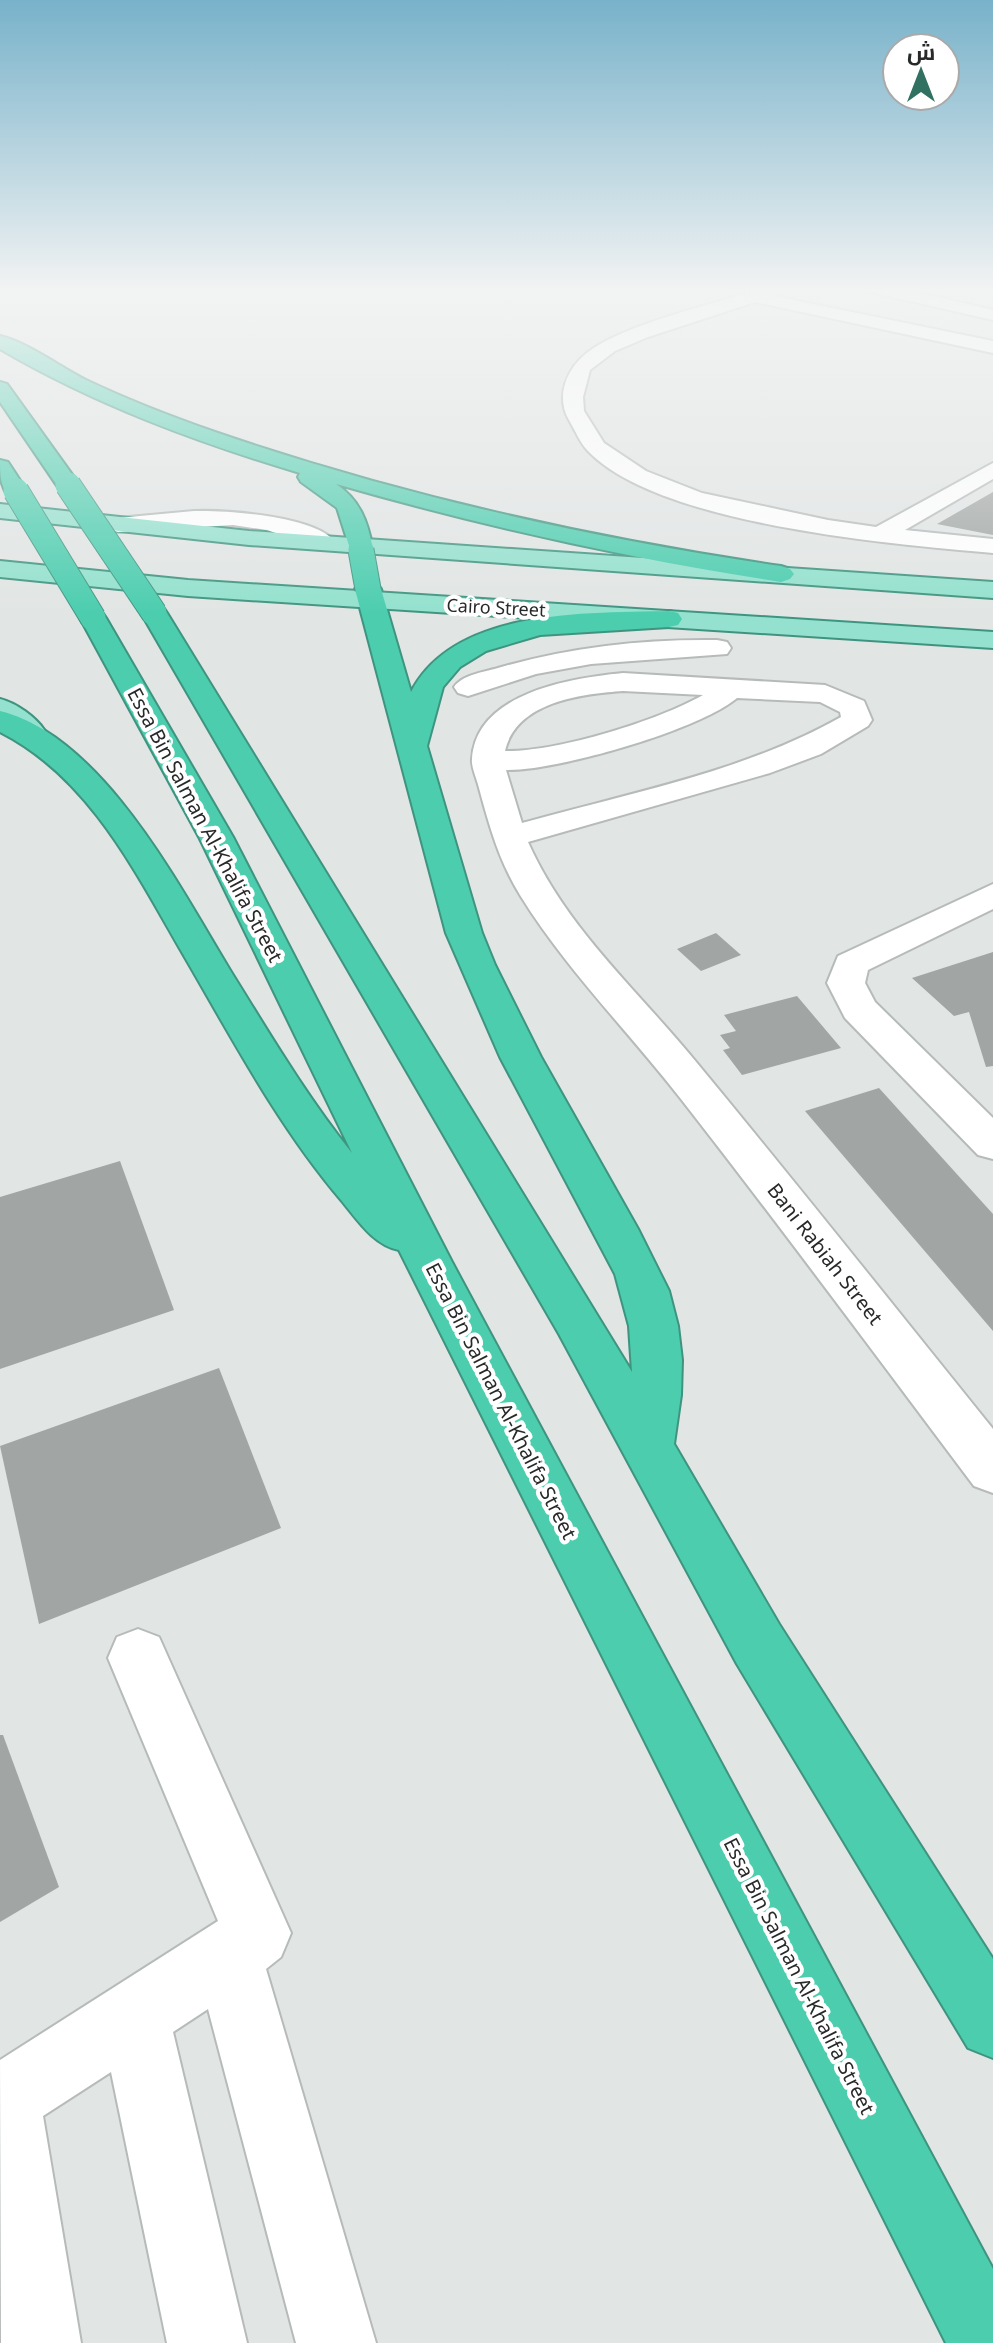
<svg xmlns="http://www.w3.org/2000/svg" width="993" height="2343" viewBox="0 0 993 2343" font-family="'Noto Sans',Cairo,sans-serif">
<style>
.building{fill:#a1a6a4}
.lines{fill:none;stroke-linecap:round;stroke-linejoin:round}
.minor-casing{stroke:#b6bbba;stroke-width:4}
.major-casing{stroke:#3f947f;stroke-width:4}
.highway-casing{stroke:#3f947f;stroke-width:4}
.minor{fill:#fff;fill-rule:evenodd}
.major{fill:#93e1ce;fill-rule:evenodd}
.highway{fill:#4bcdae;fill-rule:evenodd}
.highway-bridge-casing{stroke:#3f947f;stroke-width:27;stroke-linecap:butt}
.highway-bridge{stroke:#4bcdae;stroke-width:25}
.labels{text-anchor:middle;stroke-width:8;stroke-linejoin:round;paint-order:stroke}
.far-street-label{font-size:18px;fill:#282a29;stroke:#fff}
.street-label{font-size:20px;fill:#282a29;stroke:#fff}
</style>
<rect width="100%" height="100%" fill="#e1e5e4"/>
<!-- building -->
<g class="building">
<path d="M 993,492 L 993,535 L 937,524 Z"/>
<path d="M 716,933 L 741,955 L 701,971 L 677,949 Z"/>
<path d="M 993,952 L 993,1066 L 986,1067 L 969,1012 L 954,1016 L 912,978 Z"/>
<path d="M 797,996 L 841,1048 L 742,1075 L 723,1050 L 730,1048 L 720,1035 L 736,1031 L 724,1015 Z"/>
<path d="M 879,1088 L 993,1214 L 993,1331 L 805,1111 Z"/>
<path d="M 120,1161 L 174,1310 L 0,1369 L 0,1197 Z"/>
<path d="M 219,1368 L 281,1528 L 39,1624 L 0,1446 Z"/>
<path d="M 0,1735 L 3,1735 L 59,1887 L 0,1922 Z"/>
</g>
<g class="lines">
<defs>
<g id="minor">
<path d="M 764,288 L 789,288 L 774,296 L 993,341 L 993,353 L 755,302 L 648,337 L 615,351 L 590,370 L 583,397 L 584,411 L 604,443 L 646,471 L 702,493 L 828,520 L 876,527 L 993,463 L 993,479 L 905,530 L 993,539 L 993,553 C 892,544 659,525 588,451 C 580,443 575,430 569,420 C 555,396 567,368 588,352 C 627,323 715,304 764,288 Z"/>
<path d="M 869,288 L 899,288 L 993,310 L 993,320 L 871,292 Z"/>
<path d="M 194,511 C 226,510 317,516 336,543 L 333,548 L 324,550 L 267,530 L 233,525 L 118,532 L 110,530 L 106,525 L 110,520 L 118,518 Z"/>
<path d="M 717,640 L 727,642 L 731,648 L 727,654 L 591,664 L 536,674 L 468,696 L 458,693 L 454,687 C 462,675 484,672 498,668 C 570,647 642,639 717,640 Z"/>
<path d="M 623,673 L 825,685 L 864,701 L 872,720 L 868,726 L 821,754 L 770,773 L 528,842 C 565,926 635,988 692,1057 C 794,1180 893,1305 993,1429 L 993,1493 L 974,1486 C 877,1357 781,1227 681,1099 C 628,1031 565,968 520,895 C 499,861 489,825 479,788 C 477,779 471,767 472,759 C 476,692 573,678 623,673 ZM 623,691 L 703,695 C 657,721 557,752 505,751 C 516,702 581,694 623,691 ZM 737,698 L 820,702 L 840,712 L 841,717 C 744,772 629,793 522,823 L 506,770 C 557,771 699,730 737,698 Z"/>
<path d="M 993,884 L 993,909 L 868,970 L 865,983 L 875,1002 L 993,1118 L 993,1159 L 978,1155 L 845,1018 L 827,983 L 838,956 Z"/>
<path d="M 138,1629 L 159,1637 L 291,1933 L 281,1957 L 266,1969 L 376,2343 L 296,2343 L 208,2009 L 173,2032 L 247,2343 L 167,2343 L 111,2072 L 43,2116 L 81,2343 L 1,2343 L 0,2060 L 218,1921 L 108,1658 L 117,1637 Z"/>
</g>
<g id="major">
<path d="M 0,504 L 249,531 L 993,582 L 993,598 L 249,545 L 0,518 Z"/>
<path d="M 0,561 L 188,580 L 993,632 L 993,648 L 188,596 L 0,577 Z"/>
<path d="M 0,699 C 16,703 36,717 45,731 L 41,737 C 23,742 14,733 0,722 Z"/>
</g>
<g id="highway">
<path d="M 0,336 C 27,342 60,367 86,380 C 128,400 172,417 215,432 C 399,495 589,538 781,566 L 790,569 L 794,574 L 790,579 L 781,582 C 630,559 482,526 336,484 C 360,500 368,522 373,550 L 370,555 L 352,555 L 337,508 L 301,482 L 298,477 L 300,473 C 196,442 94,404 0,349 Z"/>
<path d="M 0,382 L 7,384 L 76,480 L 79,485 L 76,490 L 60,490 L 0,402 Z"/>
<path d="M 0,460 L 8,462 L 27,491 L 24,496 L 8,496 C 0,484 0,475 0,460 Z"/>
<path d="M 368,581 L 377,584 L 381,589 L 411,692 C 454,608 588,613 669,611 L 678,613 L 682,619 L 678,625 L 669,627 L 540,635 L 486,651 L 460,667 L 443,687 L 427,746 L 482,933 L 495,965 L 541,1057 L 638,1229 L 669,1291 L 678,1326 L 682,1360 L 681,1395 L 674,1444 L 779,1624 L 993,1959 L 993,2058 L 968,2048 L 737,1664 L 559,1334 L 141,613 L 145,607 L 163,607 L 167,613 L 632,1372 L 629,1326 L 615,1274 L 500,1057 L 446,933 L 355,589 L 359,584 Z"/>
<path d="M 93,610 L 102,612 L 106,618 L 233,837 L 452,1262 L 993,2269 L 993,2343 L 946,2343 L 399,1250 C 373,1245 357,1219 341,1200 C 278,1126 232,1038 183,954 C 135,871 89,777 0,732 L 0,711 C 104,737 181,890 233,975 C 271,1036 307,1097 352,1153 L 199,837 L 80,618 L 84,612 Z"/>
</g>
</defs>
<!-- minor casing -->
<use href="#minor" class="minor-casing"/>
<!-- major casing -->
<use href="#major" class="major-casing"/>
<!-- highway casing -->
<use href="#highway" class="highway-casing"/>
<!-- minor -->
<use href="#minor" class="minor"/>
<!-- major -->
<use href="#major" class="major"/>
<!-- highway -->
<use href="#highway" class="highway"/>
<defs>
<g id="highway-bridge">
<path d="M 68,485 L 154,613"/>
<path d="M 16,491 L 93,618"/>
<path d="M 361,550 L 368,589"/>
</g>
</defs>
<!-- highway-bridge casing -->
<use href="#highway-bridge" class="highway-bridge-casing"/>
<!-- highway-bridge -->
<use href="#highway-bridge" class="highway-bridge"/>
</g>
<!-- sky -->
<linearGradient id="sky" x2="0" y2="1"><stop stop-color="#78b2ca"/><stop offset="0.47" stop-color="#f2f3f3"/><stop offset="1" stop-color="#f2f3f3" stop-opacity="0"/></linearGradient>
<rect width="993" height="616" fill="url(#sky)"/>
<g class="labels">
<!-- far-street labels -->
<g class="far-street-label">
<text transform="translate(496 608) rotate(3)" y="6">Cairo Street</text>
</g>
<!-- street labels -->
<g class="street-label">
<text transform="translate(205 825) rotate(62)" y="7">Essa Bin Salman Al-Khalifa Street</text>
<text transform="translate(825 1254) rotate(52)" y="7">Bani Rabiah Street</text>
<text transform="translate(501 1401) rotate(63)" y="7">Essa Bin Salman Al-Khalifa Street</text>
<text transform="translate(799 1976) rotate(63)" y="7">Essa Bin Salman Al-Khalifa Street</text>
</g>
</g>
<!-- north arrow -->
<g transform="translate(921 72)"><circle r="38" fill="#ffffff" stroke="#a9aaa9" stroke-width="2"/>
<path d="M0-6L14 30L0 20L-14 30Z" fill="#317161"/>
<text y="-12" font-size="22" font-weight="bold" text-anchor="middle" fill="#282a29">ش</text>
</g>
</svg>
